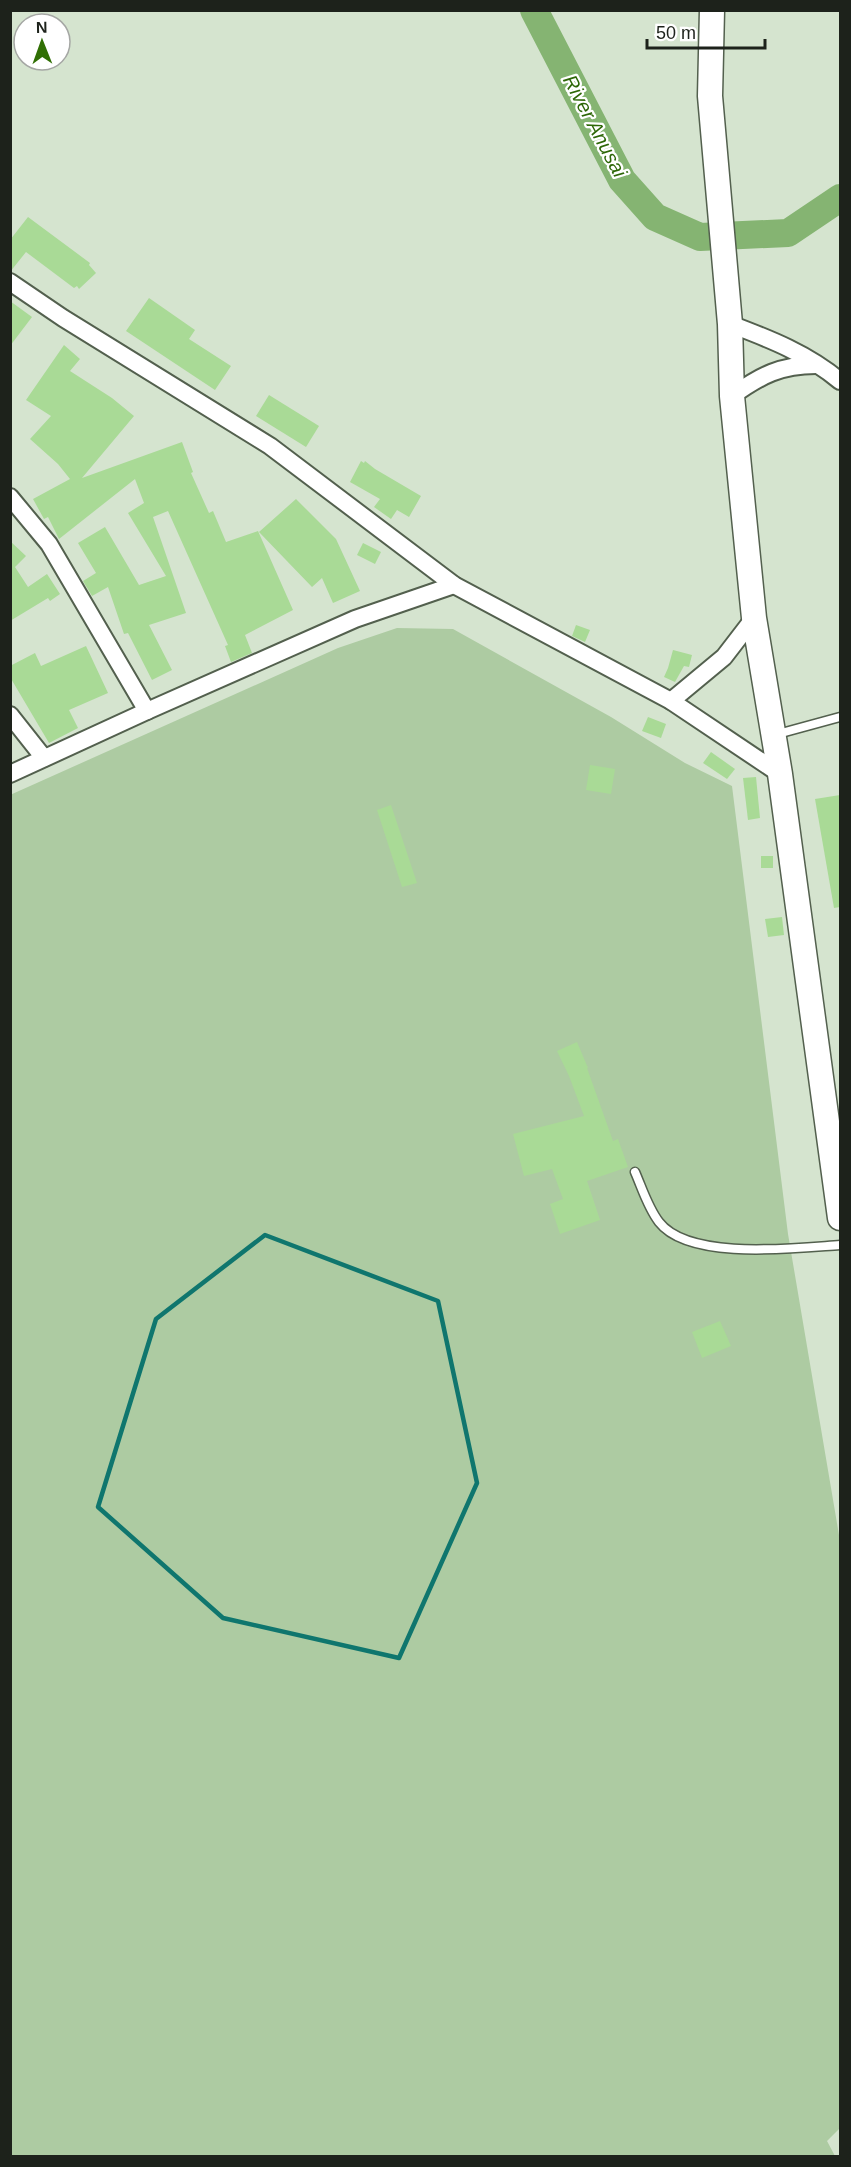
<svg xmlns="http://www.w3.org/2000/svg" width="851" height="2167" viewBox="0 0 851 2167" font-family="Arial,sans-serif">
<style>
.green{fill:#adcba2}
.lines{fill:none;stroke-linecap:round;stroke-linejoin:round}
.river{stroke:#85b472;stroke-width:28}
.building{fill:#a9da96}
.lane-casing{stroke:#53604e;stroke-width:11}
.street-casing{stroke:#53604e;stroke-width:20}
.secondary-casing{stroke:#53604e;stroke-width:27}
.lane{stroke:#fff;stroke-width:8}
.street{stroke:#fff;stroke-width:16}
.secondary{stroke:#fff;stroke-width:24}
.marked{fill:none;stroke:#0f766e;stroke-width:4.5;stroke-linejoin:round}
.labels{text-anchor:middle;stroke-width:4.5;stroke-linejoin:round;paint-order:stroke}
.water-label{font-size:20px;font-style:italic;fill:#2d6707;stroke:#fff}
</style>
<rect width="100%" height="100%" fill="#d5e4cf"/>
<!-- green -->
<path class="green" d="M 397,628 L 453,629 L 611,717 L 685,763 L 732,786 L 788,1234 L 840,1541 L 840,2128 L 827,2141 L 835,2156 L 11,2156 L 10,795 L 338,648 Z"/>
<g class="lines">
<!-- river -->
<path class="river" d="M 534,10 L 622,180 L 655,217 L 700,237 L 788,233 L 840,198"/>
</g>
<!-- building -->
<g class="building">
<path d="M 28,217 L 90,263 L 89,265 L 96,273 L 79,289 L 77,286 L 74,288 L 26,252 L 10,272 L 10,240 Z"/>
<path d="M 149,298 L 195,330 L 189,339 L 231,366 L 215,390 L 126,331 Z"/>
<path d="M 10,301 L 32,317 L 10,346 Z"/>
<path d="M 64,345 L 80,359 L 70,371 L 112,398 L 134,416 L 82,478 L 182,442 L 193,472 L 191,473 L 209,513 L 213,511 L 226,542 L 258,531 L 293,610 L 245,635 L 252,653 L 231,662 L 225,646 L 228,645 L 168,511 L 153,517 L 186,613 L 149,625 L 172,670 L 152,680 L 128,633 L 124,634 L 108,587 L 92,596 L 83,581 L 96,573 L 78,543 L 105,527 L 139,585 L 166,576 L 128,513 L 144,503 L 135,479 L 59,539 L 48,517 L 44,519 L 33,499 L 70,479 L 58,464 L 30,439 L 51,416 L 26,400 Z"/>
<path d="M 269,395 L 319,426 L 306,447 L 256,416 Z"/>
<path d="M 361,461 L 364,463 L 365,461 L 375,469 L 421,496 L 409,517 L 397,510 L 391,519 L 374,507 L 380,499 L 350,482 Z"/>
<path d="M 296,499 L 336,539 L 360,591 L 333,603 L 322,578 L 312,587 L 259,532 Z"/>
<path d="M 10,541 L 26,556 L 15,567 L 28,587 L 47,574 L 60,594 L 50,601 L 48,598 L 10,621 Z"/>
<path d="M 363,543 L 381,552 L 375,564 L 357,555 Z"/>
<path d="M 576,625 L 590,630 L 585,642 L 572,636 Z"/>
<path d="M 86,646 L 108,693 L 69,710 L 78,728 L 49,743 L 10,677 L 10,666 L 35,653 L 41,666 Z"/>
<path d="M 673,650 L 692,655 L 689,667 L 684,666 L 675,682 L 664,677 L 668,668 Z"/>
<path d="M 648,717 L 666,724 L 661,738 L 642,731 Z"/>
<path d="M 711,752 L 735,769 L 727,779 L 703,763 Z"/>
<path d="M 590,765 L 615,769 L 611,794 L 586,790 Z"/>
<path d="M 756,777 L 760,818 L 748,820 L 743,778 Z"/>
<path d="M 840,795 L 840,907 L 834,908 L 815,799 Z"/>
<path d="M 391,805 L 417,883 L 402,887 L 377,810 Z"/>
<rect x="761" y="856" width="12" height="12"/>
<path d="M 782,917 L 784,935 L 768,937 L 765,919 Z"/>
<path d="M 577,1042 L 588,1068 L 587,1068 L 613,1141 L 618,1139 L 628,1167 L 587,1181 L 600,1220 L 560,1234 L 550,1204 L 563,1199 L 552,1169 L 524,1176 L 513,1134 L 584,1116 L 569,1076 L 557,1051 Z"/>
<path d="M 720,1321 L 731,1346 L 702,1358 L 692,1332 Z"/>
</g>
<g class="lines">
<defs>
<g id="lane">
<path d="M 774,735 L 840,717"/>
<path d="M 635,1172 C 642,1188 648,1208 659,1222 C 689,1261 796,1248 840,1245"/>
</g>
<g id="street">
<path d="M 10,282 L 63,318 L 270,446 L 454,585 L 671,701 L 780,774"/>
<path d="M 730,324 C 770,339 808,354 840,381"/>
<path d="M 732,396 C 761,375 781,365 816,365"/>
<path d="M 10,497 L 49,544 L 147,711"/>
<path d="M 671,701 L 724,657 L 754,618"/>
<path d="M 10,715 L 44,758"/>
<path d="M 10,774 L 147,711 L 355,619 L 454,585"/>
</g>
<path id="secondary" d="M 712,10 L 710,96 L 730,324 L 732,396 L 754,618 L 780,774 L 840,1218"/>
</defs>
<!-- lane casing -->
<use href="#lane" class="lane-casing"/>
<!-- street casing -->
<use href="#street" class="street-casing"/>
<!-- secondary casing -->
<use href="#secondary" class="secondary-casing"/>
<!-- lane -->
<use href="#lane" class="lane"/>
<!-- street -->
<use href="#street" class="street"/>
<!-- secondary -->
<use href="#secondary" class="secondary"/>
</g>
<!-- marked area -->
<path class="marked" d="M 265,1235 L 438,1301 L 477,1483 L 399,1658 L 223,1618 L 98,1507 L 156,1319 Z"/>
<g class="labels">
<!-- water labels -->
<g class="water-label">
<text transform="translate(595 126) rotate(62)" y="7">River Anusai</text>
</g>
</g>
<!-- border -->
<rect width="851" height="2167" fill="none" stroke="#1d221b" stroke-width="24"/>
<!-- north arrow -->
<g transform="translate(42 42) rotate(359)"><circle r="28" fill="#ffffff" stroke="#a5a7a4" stroke-width="1.5"/>
<path d="M0-4.5L10 22L0 15L-10 22Z" fill="#306f04"/>
<text y="-9" font-size="16" font-weight="bold" text-anchor="middle" fill="#1d221b">N</text>
</g>
<!-- scale -->
<path d="M647 39v9h118v-9" fill="none" stroke="#1d221b" stroke-width="3"/>
<text x="656" y="39" font-size="18" fill="#1d221b" stroke="#ffffff" stroke-width="4.5" paint-order="stroke">50 m</text>
</svg>
